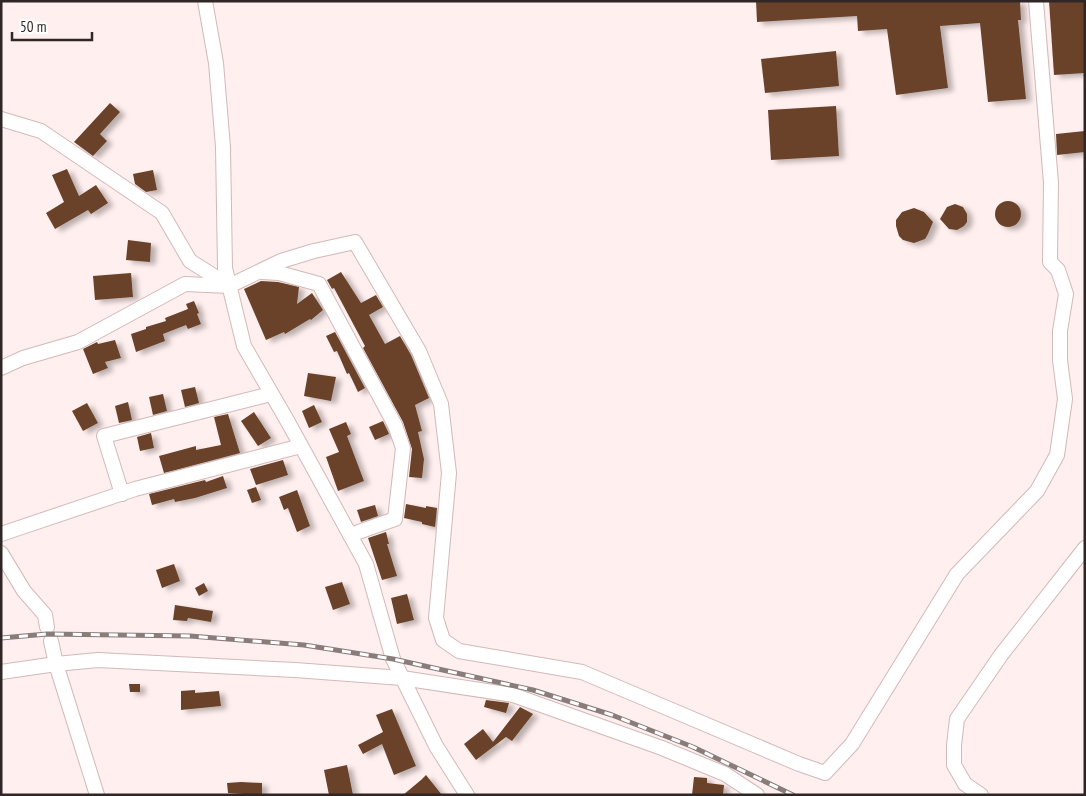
<svg xmlns="http://www.w3.org/2000/svg" width="1086" height="796" viewBox="0 0 1086 796" font-family="'PT Sans Narrow',sans-serif">
<style>
.building{fill:#6a422c;filter:url(#shadow)}
.lines{fill:none;stroke-linecap:round;stroke-linejoin:round}
.minor-casing{stroke:#d2b9b8;stroke-width:16}
.minor{stroke:#fff;stroke-width:14}
.rail-casing{stroke:#897d7c;stroke-width:5}
.rail{stroke:#fff;stroke-width:3;stroke-dasharray:9;stroke-linecap:butt}
</style>
<defs>
<filter id="shadow"><feDropShadow dx="5.5" dy="3" stdDeviation="2.5" flood-color="#0004"/></filter>
</defs>
<rect width="100%" height="100%" fill="#ffefee"/>
<!-- building -->
<g class="building">
<path d="M 756,1 L 1020,1 L 1021,20 L 1018,20 L 1026,99 L 988,102 L 980,23 L 940,26 L 948,88 L 896,95 L 887,29 L 858,31 L 857,16 L 757,22 Z"/>
<path d="M 1049,1 L 1085,1 L 1085,73 L 1054,75 Z"/>
<path d="M 836,51 L 839,86 L 765,93 L 761,59 Z"/>
<path d="M 110,103 L 120,112 L 100,134 L 107,141 L 93,156 L 74,142 Z"/>
<path d="M 836,106 L 839,156 L 771,160 L 768,110 Z"/>
<path d="M 1085,131 L 1085,152 L 1057,155 L 1056,134 Z"/>
<path d="M 67,169 L 79,196 L 96,185 L 108,203 L 91,214 L 88,210 L 55,229 L 46,213 L 64,202 L 52,175 Z"/>
<path d="M 153,170 L 157,190 L 146,192 L 135,184 L 133,174 Z"/>
<circle cx="1008" cy="214" r="13"/>
<path d="M 955,204 L 963,207 L 967,214 L 967,222 L 964,226 L 957,230 L 949,229 L 940,219 L 947,207 Z"/>
<path d="M 914,208 L 924,212 L 933,222 L 928,234 L 925,239 L 914,243 L 903,240 L 899,236 L 896,226 L 896,220 L 902,212 Z"/>
<path d="M 128,240 L 151,243 L 150,262 L 126,260 Z"/>
<path d="M 341,272 L 361,303 L 376,295 L 383,307 L 369,315 L 385,344 L 400,336 L 411,355 L 429,398 L 415,405 L 422,431 L 418,432 L 424,459 L 422,478 L 409,477 L 412,449 L 403,422 L 363,348 L 365,346 L 334,288 L 332,289 L 327,280 Z"/>
<path d="M 131,273 L 133,297 L 95,300 L 93,276 Z"/>
<path d="M 261,281 L 278,282 L 299,287 L 297,304 L 312,293 L 323,310 L 311,320 L 310,319 L 285,334 L 284,332 L 266,340 L 244,289 Z"/>
<path d="M 194,301 L 199,313 L 197,314 L 201,324 L 188,329 L 186,325 L 163,334 L 165,341 L 136,352 L 131,334 L 146,329 L 146,327 L 166,321 L 165,318 L 188,309 L 186,304 Z"/>
<path d="M 335,332 L 365,388 L 358,392 L 349,373 L 347,374 L 337,351 L 334,352 L 326,336 Z"/>
<path d="M 115,340 L 121,358 L 105,362 L 108,368 L 93,374 L 83,349 L 97,342 L 98,344 Z"/>
<path d="M 308,373 L 336,377 L 331,401 L 304,396 Z"/>
<path d="M 195,387 L 199,403 L 185,407 L 181,390 Z"/>
<path d="M 163,394 L 167,411 L 153,415 L 149,397 Z"/>
<path d="M 128,402 L 132,420 L 119,423 L 115,406 Z"/>
<path d="M 87,403 L 98,423 L 83,431 L 72,411 Z"/>
<path d="M 314,405 L 322,422 L 309,428 L 302,411 Z"/>
<path d="M 254,412 L 271,438 L 258,446 L 241,421 Z"/>
<path d="M 228,414 L 240,453 L 164,473 L 159,456 L 196,446 L 196,450 L 221,445 L 214,417 Z"/>
<path d="M 383,421 L 389,434 L 375,440 L 369,427 Z"/>
<path d="M 346,422 L 351,434 L 347,436 L 364,481 L 338,491 L 326,457 L 339,452 L 329,429 Z"/>
<path d="M 151,433 L 154,448 L 140,451 L 137,437 Z"/>
<path d="M 283,460 L 288,475 L 256,485 L 250,469 Z"/>
<path d="M 223,476 L 227,488 L 195,498 L 175,502 L 174,499 L 152,505 L 149,494 L 205,480 L 206,482 Z"/>
<path d="M 256,487 L 261,500 L 252,503 L 247,490 Z"/>
<path d="M 297,490 L 310,526 L 297,532 L 288,508 L 284,510 L 279,497 Z"/>
<path d="M 406,504 L 426,508 L 426,506 L 437,508 L 435,527 L 422,524 L 422,522 L 404,518 Z"/>
<path d="M 375,505 L 378,516 L 361,522 L 357,510 Z"/>
<path d="M 386,532 L 389,544 L 387,544 L 397,576 L 382,580 L 368,538 Z"/>
<path d="M 174,564 L 180,581 L 162,588 L 156,570 Z"/>
<path d="M 342,582 L 350,604 L 333,610 L 325,587 Z"/>
<path d="M 204,583 L 208,591 L 199,596 L 195,588 Z"/>
<path d="M 407,594 L 414,620 L 397,624 L 391,598 Z"/>
<path d="M 175,605 L 213,611 L 211,622 L 188,618 L 187,621 L 173,620 Z"/>
<path d="M 129,684 L 140,684 L 140,692 L 130,692 Z"/>
<path d="M 195,690 L 195,693 L 219,691 L 221,706 L 181,710 L 181,691 Z"/>
<path d="M 486,700 L 509,703 L 506,713 L 484,707 Z"/>
<path d="M 520,707 L 533,714 L 512,741 L 506,737 L 476,760 L 464,744 L 483,729 L 493,742 Z"/>
<path d="M 392,709 L 416,766 L 394,775 L 382,744 L 363,754 L 358,745 L 383,732 L 376,715 Z"/>
<path d="M 347,765 L 353,795 L 329,795 L 324,770 Z"/>
<path d="M 426,775 L 442,795 L 403,795 L 421,780 Z"/>
<path d="M 694,777 L 707,778 L 707,783 L 724,785 L 723,795 L 692,795 Z"/>
<path d="M 241,782 L 262,783 L 262,795 L 228,793 L 227,783 Z"/>
</g>
<g class="lines">
<defs>
<g id="minor">
<path d="M 205,1 L 216,63 L 223,147 L 225,268 L 244,346 L 288,422 L 366,564 L 393,659 L 436,746 L 467,795"/>
<path d="M 1,119 L 41,131 L 162,213 L 190,261 L 228,285"/>
<path d="M 262,272 L 279,273 L 319,284 L 395,425 L 403,448 L 395,519 L 350,535"/>
<path d="M 1,368 L 23,358 L 78,342 L 185,284 L 229,286 L 281,261 L 314,251 L 355,242 L 419,351 L 441,404 L 449,473 L 436,618 L 443,640 L 459,651 L 582,672 L 799,764 L 825,773 L 852,744 L 957,574 L 1037,491 L 1057,455 L 1065,399 L 1060,360 L 1060,331 L 1066,294 L 1058,270 L 1050,262 L 1051,183 L 1036,1"/>
<path d="M 122,494 L 104,436 L 271,394"/>
<path d="M 1,534 L 135,489 L 301,446"/>
<path d="M 1,553 L 24,591 L 45,615 L 47,627"/>
<path d="M 51,641 L 56,664 L 97,795"/>
<path d="M 1,672 L 56,664 L 98,660 L 295,670 L 402,678 L 513,695 L 662,748 L 725,774 L 757,795"/>
<path d="M 981,795 L 965,784 L 954,765 L 954,745 L 957,719 L 1001,655 L 1085,548"/>
</g>
</defs>
<!-- minor casing -->
<use href="#minor" class="minor-casing"/>
<!-- minor -->
<use href="#minor" class="minor"/>
<defs>
<path id="rail" d="M 1,638 L 47,634 L 190,636 L 304,645 L 393,659 L 533,690 L 612,715 L 693,747 L 793,795"/>
</defs>
<!-- rail casing -->
<use href="#rail" class="rail-casing"/>
<!-- rail -->
<use href="#rail" class="rail"/>
</g>
<!-- border -->
<rect width="1086" height="796" fill="none" stroke="#302626" stroke-width="5"/>
<!-- scale -->
<path d="M12 32v8h80v-8" fill="none" stroke="#302626" stroke-width="2.5"/>
<text x="20" y="32" font-size="15" fill="#302626" stroke="#ffffff" stroke-width="4" paint-order="stroke">50 m</text>
</svg>
